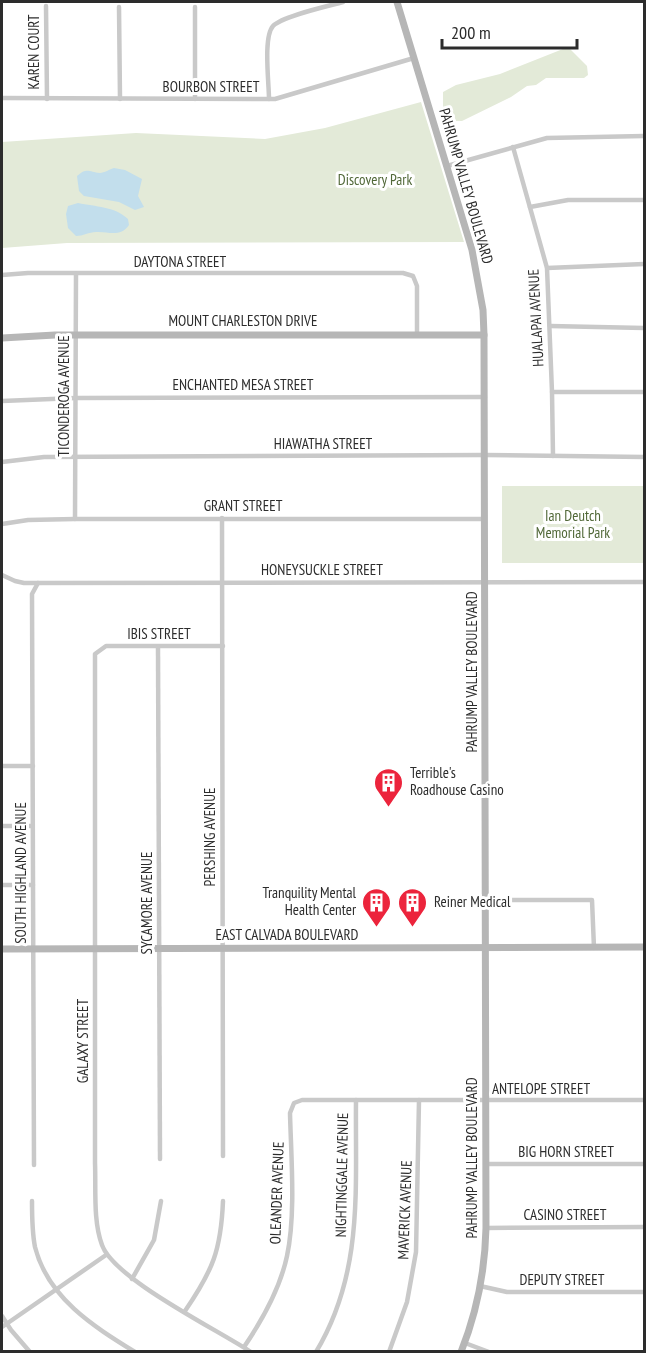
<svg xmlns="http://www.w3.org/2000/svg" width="646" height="1353" viewBox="0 0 646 1353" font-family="'PT Sans Narrow',sans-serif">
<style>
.green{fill:#e3ead8}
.water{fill:#c2deec}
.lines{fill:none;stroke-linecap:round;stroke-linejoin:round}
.street{stroke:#c9c9c9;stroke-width:4.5}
.secondary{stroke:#b6b6b6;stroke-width:7}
.labels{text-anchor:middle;stroke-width:6;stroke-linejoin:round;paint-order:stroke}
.street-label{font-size:15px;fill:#2c2c2c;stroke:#fff}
.park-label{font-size:15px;fill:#516838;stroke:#fff}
.poi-label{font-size:15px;fill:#2c2c2c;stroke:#fff;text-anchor:start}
</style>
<rect width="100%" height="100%" fill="#fff"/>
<!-- green -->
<g class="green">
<path d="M 568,47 L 587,66 L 588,75 L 584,78 L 546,78 L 536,85 L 527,86 L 511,97 L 462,121 L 447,121 L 443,114 L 443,92 L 456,85 L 500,74 Z"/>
<path d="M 421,102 L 464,242 L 67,243 L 2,248 L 2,142 L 136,133 L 265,139 L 325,128 Z"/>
<rect x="502" y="486" width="142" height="77"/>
</g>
<!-- water -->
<g class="water">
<path d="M 114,168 L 125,170 L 142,179 L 138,196 L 144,207 L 135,210 L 119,202 L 84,196 L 79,191 L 77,176 C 87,167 89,172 100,173 C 104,173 110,169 114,168 Z"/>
<path d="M 78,203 C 96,207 114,206 128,219 L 129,225 C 120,238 108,231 96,232 C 89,232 83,236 76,236 L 68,228 L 66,214 L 68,206 Z"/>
</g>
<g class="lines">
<!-- street -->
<g class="street">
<path d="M 46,6 L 47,99"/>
<path d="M 119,7 L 120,99"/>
<path d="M 195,7 L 195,99"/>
<path d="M 2,98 L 275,99 L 414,58"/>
<path d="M 269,99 C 269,83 263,37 273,26 C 282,16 329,6 343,2"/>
<path d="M 513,147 L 547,268 L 552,392 L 553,456"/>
<path d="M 447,166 L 547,138 L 644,136"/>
<path d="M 530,207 L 568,200 L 644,200"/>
<path d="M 547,268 L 644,264"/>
<path d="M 2,275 L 28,273 L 403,273 L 413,276 L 417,286 L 417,335"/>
<path d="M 550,326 L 644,328"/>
<path d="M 552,392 L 644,392"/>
<path d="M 2,401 L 76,398 L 485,397"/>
<path d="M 2,462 L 44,457 L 485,455 L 644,457"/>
<path d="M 222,518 L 223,1156"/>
<path d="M 75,519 L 76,274"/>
<path d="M 2,524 L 28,520 L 75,519 L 484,519"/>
<path d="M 2,575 L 15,581 L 24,583 L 644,582"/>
<path d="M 223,646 L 106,646 L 95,654 L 95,1163 C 96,1189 93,1221 102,1245 C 114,1279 218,1330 251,1352"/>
<path d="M 158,647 L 160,1159"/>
<path d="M 2,766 L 33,766"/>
<path d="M 2,826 L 32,826"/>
<path d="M 2,885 L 33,885"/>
<path d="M 486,900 L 592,900 L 594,948"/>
<path d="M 487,1164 L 644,1164"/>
<path d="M 34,1165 L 32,594 L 38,583"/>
<path d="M 32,1201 C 32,1216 32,1232 35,1247 C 48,1298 93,1326 135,1352"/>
<path d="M 486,1228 L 644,1227"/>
<path d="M 132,1279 L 154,1240 L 161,1201"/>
<path d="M 480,1286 L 507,1292 L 644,1292"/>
<path d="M 185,1311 C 213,1270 221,1250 223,1201"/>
<path d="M 2,1316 L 11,1330 L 30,1352"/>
<path d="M 2,1327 L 106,1255"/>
<path d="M 465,1343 L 489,1352"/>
<path d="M 244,1347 C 263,1319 280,1289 287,1256 C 296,1214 291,1156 290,1113 L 294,1103 L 302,1100 L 644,1100"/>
<path d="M 316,1352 C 364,1272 355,1189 356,1100"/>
<path d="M 389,1352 L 407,1302 L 416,1252 L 419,1100"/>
</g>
<!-- secondary -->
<g class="secondary">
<path d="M 397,2 L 472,250 L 483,310 L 484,335 L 486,1228 C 485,1270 477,1312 461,1352"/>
<path d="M 2,338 L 55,335 L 484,335"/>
<path d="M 2,949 L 644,947"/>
</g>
</g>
<!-- icons -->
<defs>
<symbol id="building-pin" viewBox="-11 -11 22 30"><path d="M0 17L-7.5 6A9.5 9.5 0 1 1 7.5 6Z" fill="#ec243c" stroke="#fff"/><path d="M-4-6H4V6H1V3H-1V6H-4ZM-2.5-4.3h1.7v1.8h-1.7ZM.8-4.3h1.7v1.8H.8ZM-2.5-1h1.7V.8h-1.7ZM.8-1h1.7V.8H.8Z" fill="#fff"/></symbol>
</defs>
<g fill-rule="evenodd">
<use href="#building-pin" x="372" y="766" width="33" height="45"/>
<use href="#building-pin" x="360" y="886" width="33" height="45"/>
<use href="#building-pin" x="396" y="886" width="33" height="45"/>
</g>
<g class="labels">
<!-- street labels -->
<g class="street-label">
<text transform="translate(34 52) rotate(-90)" y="5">KAREN COURT</text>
<text x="211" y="92">BOURBON STREET</text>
<text transform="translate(466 186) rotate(74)" y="5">PAHRUMP VALLEY BOULEVARD</text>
<text x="180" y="267">DAYTONA STREET</text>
<text transform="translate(536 318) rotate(-93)" y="5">HUALAPAI AVENUE</text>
<text x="243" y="326">MOUNT CHARLESTON DRIVE</text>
<text x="243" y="390">ENCHANTED MESA STREET</text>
<text transform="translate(64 396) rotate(-90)" y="5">TICONDEROGA AVENUE</text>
<text x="323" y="449">HIAWATHA STREET</text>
<text x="243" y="511">GRANT STREET</text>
<text x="322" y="575">HONEYSUCKLE STREET</text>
<text x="159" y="639">IBIS STREET</text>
<text transform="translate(472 672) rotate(-90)" y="5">PAHRUMP VALLEY BOULEVARD</text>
<text transform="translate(210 837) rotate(-90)" y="5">PERSHING AVENUE</text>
<text transform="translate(21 873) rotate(-90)" y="5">SOUTH HIGHLAND AVENUE</text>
<text transform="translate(147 903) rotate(-90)" y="5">SYCAMORE AVENUE</text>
<text x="287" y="940">EAST CALVADA BOULEVARD</text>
<text transform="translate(83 1041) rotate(-90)" y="5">GALAXY STREET</text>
<text x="541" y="1094">ANTELOPE STREET</text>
<text x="566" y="1157">BIG HORN STREET</text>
<text transform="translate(472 1158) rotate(-90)" y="5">PAHRUMP VALLEY BOULEVARD</text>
<text transform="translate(342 1175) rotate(-89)" y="5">NIGHTINGGALE AVENUE</text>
<text transform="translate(277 1193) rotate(-88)" y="5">OLEANDER AVENUE</text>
<text transform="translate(405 1210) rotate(-88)" y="5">MAVERICK AVENUE</text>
<text x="565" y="1220">CASINO STREET</text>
<text x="562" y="1285">DEPUTY STREET</text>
</g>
<!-- park labels -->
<g class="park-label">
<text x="375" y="185">Discovery Park</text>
<text x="573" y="521">Ian Deutch<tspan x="573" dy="17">Memorial Park</tspan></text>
</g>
<!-- poi labels -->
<g class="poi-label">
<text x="410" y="778">Terrible's<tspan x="410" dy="17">Roadhouse Casino</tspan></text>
<text x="356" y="898" text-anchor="end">Tranquility Mental<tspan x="356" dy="17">Health Center</tspan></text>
<text x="434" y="907">Reiner Medical</text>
</g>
</g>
<!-- border -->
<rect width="646" height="1353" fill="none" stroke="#2c2c2c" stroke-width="6"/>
<!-- scale -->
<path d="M442 39v9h135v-9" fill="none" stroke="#2c2c2c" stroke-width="3"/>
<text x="451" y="39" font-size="18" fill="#2c2c2c" stroke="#ffffff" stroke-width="4.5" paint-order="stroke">200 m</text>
</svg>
